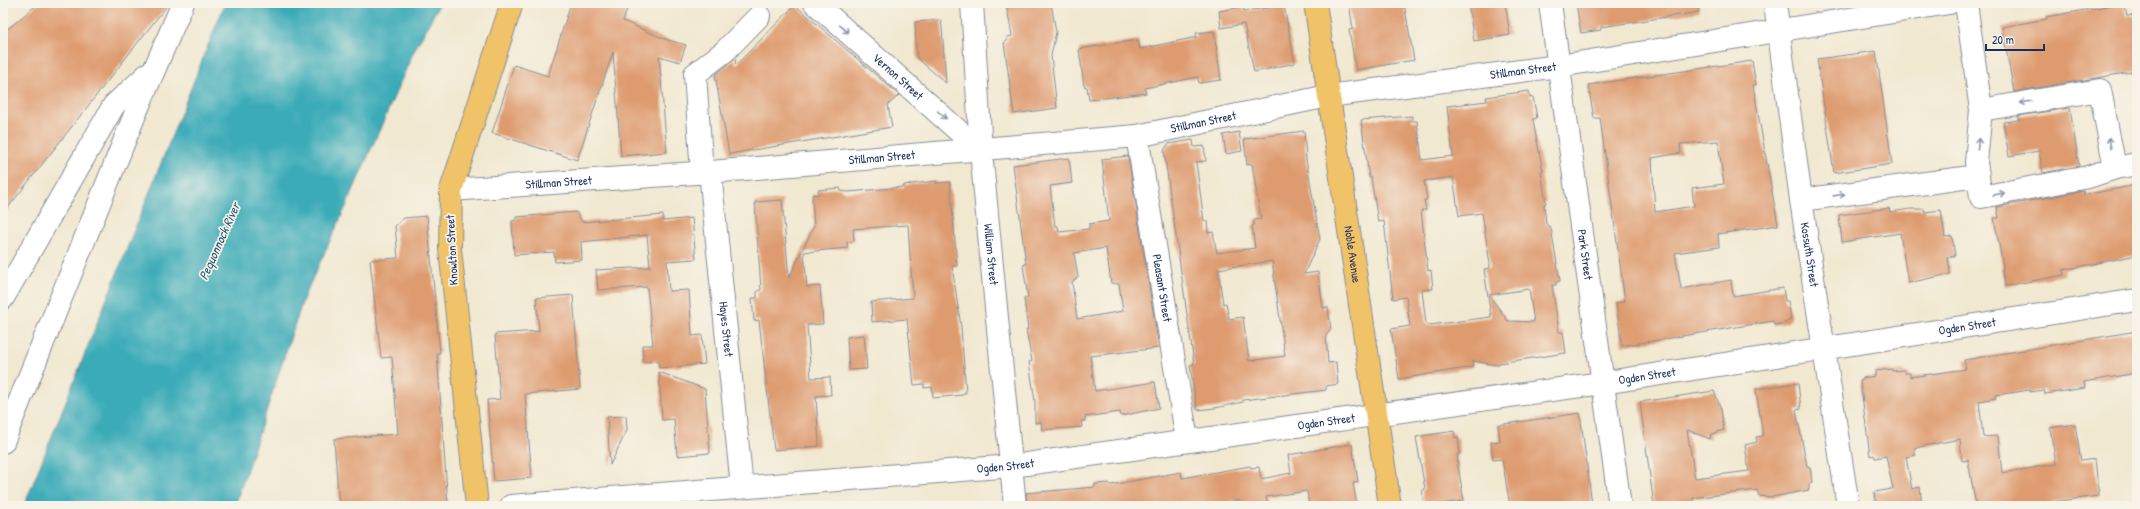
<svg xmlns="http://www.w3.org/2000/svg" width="2140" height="509" viewBox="0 0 2140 509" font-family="'Patrick Hand',sans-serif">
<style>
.water{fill:#3babb8;stroke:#2b6d8b}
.building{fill:#de9b6f;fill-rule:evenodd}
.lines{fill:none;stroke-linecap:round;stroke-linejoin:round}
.minor-casing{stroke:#868c97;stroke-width:24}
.major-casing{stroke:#868c97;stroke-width:24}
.minor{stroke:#fff;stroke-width:22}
.major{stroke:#f1c369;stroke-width:22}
.oneway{stroke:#8d97ae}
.labels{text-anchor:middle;stroke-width:3.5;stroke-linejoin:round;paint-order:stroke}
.street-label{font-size:12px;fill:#1b2f5e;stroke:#f7f3e8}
.water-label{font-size:13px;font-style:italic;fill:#265a7e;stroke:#f7f3e8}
</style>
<rect width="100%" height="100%" fill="#f7f3e8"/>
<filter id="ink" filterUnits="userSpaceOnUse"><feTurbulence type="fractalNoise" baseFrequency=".025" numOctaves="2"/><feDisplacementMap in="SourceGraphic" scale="8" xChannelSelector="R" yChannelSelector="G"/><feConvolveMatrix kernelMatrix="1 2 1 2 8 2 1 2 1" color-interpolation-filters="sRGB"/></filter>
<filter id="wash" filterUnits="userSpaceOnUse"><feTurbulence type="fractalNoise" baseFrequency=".012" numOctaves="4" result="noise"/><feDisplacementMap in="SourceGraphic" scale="16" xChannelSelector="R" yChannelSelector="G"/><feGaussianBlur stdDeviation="0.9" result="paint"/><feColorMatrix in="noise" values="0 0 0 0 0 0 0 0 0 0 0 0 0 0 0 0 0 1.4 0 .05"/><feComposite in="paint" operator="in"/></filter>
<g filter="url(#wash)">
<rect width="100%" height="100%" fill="#f1e8d0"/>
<!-- water -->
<path class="water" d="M 225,3 L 440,3 L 414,51 L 348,202 L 304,297 L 235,506 L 24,506 Z"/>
<g id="blocks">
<!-- building -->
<g class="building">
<path d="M 39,3 L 169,3 L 3,214 L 3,33 Z"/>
<path d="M 571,3 L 629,3 L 623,21 L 665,39 L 686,45 L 680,62 L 659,56 L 667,152 L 621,156 L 613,52 L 577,160 L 492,133 L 514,65 L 548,76 Z"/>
<path d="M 1006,3 L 1051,3 L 1056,32 L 1051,56 L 1057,108 L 1014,114 L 1004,43 L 1007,41 L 1007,37 L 1012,36 Z"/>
<path d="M 1349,3 L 1404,3 L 1414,60 L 1356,70 L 1349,30 L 1353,29 Z"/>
<path d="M 1468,3 L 1505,3 L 1510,35 L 1474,41 Z"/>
<path d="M 1576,3 L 1698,3 L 1699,12 L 1601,27 L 1601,30 L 1581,33 Z"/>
<path d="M 2124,3 L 2127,16 L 2135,15 L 2137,28 L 2137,71 L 2014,92 L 2002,27 L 2047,19 L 2046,17 Z"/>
<path d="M 795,5 L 899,95 L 888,105 L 892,127 L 729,154 L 715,75 L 735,59 L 736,65 Z"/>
<path d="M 1284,6 L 1295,63 L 1254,72 L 1244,24 L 1221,28 L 1219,11 L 1243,7 L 1244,11 Z"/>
<path d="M 941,20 L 942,28 L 946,83 L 917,58 L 916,48 L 915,22 Z"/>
<path d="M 1214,31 L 1221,80 L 1199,83 L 1198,77 L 1145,88 L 1146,93 L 1089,100 L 1087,87 L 1084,86 L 1079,49 L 1138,40 L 1140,49 L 1197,37 L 1196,33 Z"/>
<path d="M 1876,51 L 1892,164 L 1834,173 L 1817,59 Z"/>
<path d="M 1752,61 L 1756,85 L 1753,85 L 1778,225 L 1718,234 L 1719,247 L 1675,253 L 1681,289 L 1731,280 L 1733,296 L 1783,288 L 1785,301 L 1788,301 L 1791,319 L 1786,323 L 1774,325 L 1773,321 L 1622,346 L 1616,303 L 1625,301 L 1600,118 L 1594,118 L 1588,85 ZM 1718,141 L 1724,184 L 1692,188 L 1694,206 L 1655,212 L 1652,158 L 1681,153 L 1680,144 Z"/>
<path d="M 1529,91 L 1530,98 L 1533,97 L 1537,118 L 1533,119 L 1534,126 L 1543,171 L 1541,171 L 1546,203 L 1544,204 L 1546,224 L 1551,228 L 1560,281 L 1556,282 L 1556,285 L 1552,285 L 1559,332 L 1563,332 L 1566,353 L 1499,363 L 1498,365 L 1472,361 L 1473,367 L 1399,379 L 1391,329 L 1410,326 L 1406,297 L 1393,299 L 1384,221 L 1378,222 L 1371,177 L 1369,177 L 1361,120 L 1412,116 L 1412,121 L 1417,121 L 1422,160 L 1453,156 L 1447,106 L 1487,101 L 1486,97 ZM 1453,177 L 1459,216 L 1482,213 L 1490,264 L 1490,268 L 1484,269 L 1491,317 L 1430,325 L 1426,324 L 1422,290 L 1433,289 L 1431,270 L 1428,271 L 1421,210 L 1426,210 L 1424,200 L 1427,200 L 1424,181 ZM 1529,289 L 1534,322 L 1508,321 L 1489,295 Z"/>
<path d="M 2070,108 L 2079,166 L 2043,173 L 2039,151 L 2009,156 L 2003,122 L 2019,120 L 2018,116 Z"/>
<path d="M 1304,131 L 1306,159 L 1320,239 L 1304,274 L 1318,272 L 1323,308 L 1328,307 L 1331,330 L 1326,335 L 1328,363 L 1336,362 L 1338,384 L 1326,386 L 1326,390 L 1243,400 L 1243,402 L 1215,408 L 1197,410 L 1190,365 L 1194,364 L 1164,151 L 1168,144 L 1193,140 L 1194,147 L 1204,146 L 1206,161 L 1196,162 L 1198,177 L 1204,221 L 1207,221 L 1208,233 L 1213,232 L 1217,253 L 1255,248 L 1252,226 L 1254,225 L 1254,220 L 1261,219 L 1252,164 L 1247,165 L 1244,139 ZM 1272,261 L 1285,356 L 1249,361 L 1243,317 L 1229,319 L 1226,303 L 1223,304 L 1218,269 Z"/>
<path d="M 1239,132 L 1242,151 L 1226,154 L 1223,135 Z"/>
<path d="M 1128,156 L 1159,348 L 1090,356 L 1095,391 L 1155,382 L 1159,408 L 1121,416 L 1120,412 L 1085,417 L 1085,421 L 1081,421 L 1082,427 L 1042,430 L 1041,422 L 1035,423 L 1035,401 L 1029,362 L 1032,361 L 1026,330 L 1028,330 L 1024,298 L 1028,298 L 1023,265 L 1026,264 L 1013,165 L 1069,158 L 1072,183 L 1050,186 L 1055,226 L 1058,226 L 1059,232 L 1089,229 L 1089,224 L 1109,221 L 1102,159 ZM 1106,248 L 1111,283 L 1119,284 L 1123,311 L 1077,319 L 1072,282 L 1078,277 L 1074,253 Z"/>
<path d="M 936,181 L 936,183 L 950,182 L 957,266 L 952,266 L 961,327 L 966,393 L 963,393 L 963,395 L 933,398 L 932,387 L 924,388 L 924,384 L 914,385 L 907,319 L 872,322 L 871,302 L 913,298 L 908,225 L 853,229 L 854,241 L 847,242 L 848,248 L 804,252 L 807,287 L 820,286 L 823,324 L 807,325 L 811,378 L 830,377 L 831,395 L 816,396 L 819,446 L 774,450 L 759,320 L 754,321 L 752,298 L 757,298 L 757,291 L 761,290 L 755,202 L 782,200 L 789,278 L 814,226 L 812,195 L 819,194 L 818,190 L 840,188 L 841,191 L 848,192 L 904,187 L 904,185 Z"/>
<path d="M 2137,185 L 2137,255 L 2063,270 L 2064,275 L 2005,286 L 2002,270 L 2003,266 L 1994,218 L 1999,218 L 1997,207 L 2083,191 L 2084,195 Z"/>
<path d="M 1889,208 L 1890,212 L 1911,209 L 1924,209 L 1925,212 L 1941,210 L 1945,237 L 1952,236 L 1955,256 L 1948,257 L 1950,274 L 1908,283 L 1900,233 L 1842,242 L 1839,215 Z"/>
<path d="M 576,212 L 582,222 L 663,215 L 663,221 L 692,218 L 696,259 L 667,261 L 669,291 L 689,290 L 692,336 L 702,335 L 705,364 L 659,368 L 658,361 L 643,362 L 642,345 L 653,345 L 647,287 L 598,290 L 596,270 L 650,267 L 647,235 L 581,242 L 582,260 L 555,262 L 554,252 L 514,255 L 512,221 L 516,220 L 516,217 Z"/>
<path d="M 427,216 L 440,353 L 437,353 L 448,506 L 339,506 L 334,439 L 398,434 L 392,357 L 381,358 L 370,260 L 398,258 L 395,226 L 404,218 Z"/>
<path d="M 573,295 L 580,389 L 525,394 L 532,478 L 494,481 L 487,400 L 500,399 L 495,334 L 539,331 L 536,298 Z"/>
<path d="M 2137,331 L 2137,373 L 2084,382 L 2085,388 L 2045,394 L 2044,390 L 2030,392 L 2030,390 L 1996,395 L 1996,398 L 1979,401 L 1983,437 L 1998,436 L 2002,473 L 2056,464 L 2050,428 L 2075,424 L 2081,461 L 2095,459 L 2099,496 L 2051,502 L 2051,504 L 2037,506 L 1976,506 L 1968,460 L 1962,461 L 1960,439 L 1914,448 L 1916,455 L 1906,457 L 1912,489 L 1920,487 L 1922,506 L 1876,506 L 1874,492 L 1893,489 L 1886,456 L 1875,458 L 1874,455 L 1870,456 L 1860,381 L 1863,380 L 1863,378 L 1875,376 L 1875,371 L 1892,369 L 1892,371 L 1904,370 L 1905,373 L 1910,373 L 1910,377 L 1966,369 L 1964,360 Z"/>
<path d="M 864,335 L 867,369 L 849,370 L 847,337 Z"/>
<path d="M 659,372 L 705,389 L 710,453 L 677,456 L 674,419 L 662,420 Z"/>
<path d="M 1798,383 L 1801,409 L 1796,410 L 1807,466 L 1810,467 L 1812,482 L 1809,484 L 1809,490 L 1772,497 L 1759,496 L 1757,490 L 1693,498 L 1694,506 L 1654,506 L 1640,402 L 1714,391 L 1721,409 L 1724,430 L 1711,434 L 1710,439 L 1687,430 L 1695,478 L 1749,471 L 1745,445 L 1757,442 L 1756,437 L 1763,436 L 1756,389 Z"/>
<path d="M 1580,413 L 1592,504 L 1577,506 L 1510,506 L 1502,459 L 1493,460 L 1491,442 L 1500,441 L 1498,425 Z"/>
<path d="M 626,416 L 627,430 L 610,465 L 607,417 Z"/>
<path d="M 1454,431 L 1455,438 L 1458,437 L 1460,454 L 1457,454 L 1458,466 L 1464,501 L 1424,506 L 1422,491 L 1425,489 L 1416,437 Z"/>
<path d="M 1352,444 L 1358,482 L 1353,483 L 1357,506 L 1309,506 L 1307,491 L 1266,497 L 1268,506 L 1240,506 L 1239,500 L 1208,506 L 1027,506 L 1026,493 L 1095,487 L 1095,484 L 1109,483 L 1111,485 L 1181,472 L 1182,478 L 1250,466 L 1251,468 L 1259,467 L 1261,479 L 1291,473 L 1288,455 Z"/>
</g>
</g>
</g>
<g filter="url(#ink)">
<use href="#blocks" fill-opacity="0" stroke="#868c97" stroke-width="1"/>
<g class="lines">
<defs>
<g id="minor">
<path id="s1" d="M 815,3 L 981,151"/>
<path id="s2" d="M 972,3 L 981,151 L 1015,506"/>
<path id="s3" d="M 1550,3 L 1620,506"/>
<path id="s4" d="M 1775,3 L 1801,200 L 1848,506"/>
<path id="s5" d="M 1137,136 L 1187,440"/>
<path d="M 2115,168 L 2137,164"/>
<path id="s6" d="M 710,172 L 742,487"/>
<path d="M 702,173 L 695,74 L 725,51 L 759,16"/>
<path d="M 1978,176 L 1981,197 L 2088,177 L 2115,168 L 2100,90 L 1981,110"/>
<path id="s7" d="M 451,190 L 710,172 L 1137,136 L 1328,96 L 1559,66 L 1949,3"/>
<path d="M 1801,200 L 1978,176 L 1976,162 L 1981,110 L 1966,3"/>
<path d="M 3,298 L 114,105 L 149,73"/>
<path d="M 3,442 L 136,112 L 183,3"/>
<path id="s8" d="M 511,506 L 1012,466 L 1602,383 L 2137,300"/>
</g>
<g id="major">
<path id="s9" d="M 1315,3 L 1390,506"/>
<path d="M 477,506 L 450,249 L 451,190 L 512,3"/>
</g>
</defs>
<!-- minor casing -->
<use href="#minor" class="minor-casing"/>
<!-- major casing -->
<use href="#major" class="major-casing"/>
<!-- minor -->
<use href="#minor" class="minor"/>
<!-- major -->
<use href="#major" class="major"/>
</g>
<!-- one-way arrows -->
<defs><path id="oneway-shaft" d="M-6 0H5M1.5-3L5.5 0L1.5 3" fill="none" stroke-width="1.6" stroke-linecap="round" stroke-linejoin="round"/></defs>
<g class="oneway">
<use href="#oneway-shaft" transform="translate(844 29) rotate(42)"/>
<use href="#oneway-shaft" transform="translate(2026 102) rotate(170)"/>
<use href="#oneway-shaft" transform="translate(942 115) rotate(42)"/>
<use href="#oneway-shaft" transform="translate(2110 143) rotate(-100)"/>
<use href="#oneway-shaft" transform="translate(1978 144) rotate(-85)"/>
<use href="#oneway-shaft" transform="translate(1999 194) rotate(-11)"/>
<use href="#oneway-shaft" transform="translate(1839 195) rotate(-8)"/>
</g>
</g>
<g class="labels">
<!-- street labels -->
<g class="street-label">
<text dy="4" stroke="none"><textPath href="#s7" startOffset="1080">Stillman Street</textPath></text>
<text dy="4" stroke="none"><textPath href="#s1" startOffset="111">Vernon Street</textPath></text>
<text dy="4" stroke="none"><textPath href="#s7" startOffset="756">Stillman Street</textPath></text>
<text dy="4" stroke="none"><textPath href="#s7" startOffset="432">Stillman Street</textPath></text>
<text dy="4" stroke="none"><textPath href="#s7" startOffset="108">Stillman Street</textPath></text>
<text transform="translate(452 250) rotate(-93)" y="4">Knowlton Street</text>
<text dy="4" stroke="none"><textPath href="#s2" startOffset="252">William Street</textPath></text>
<text dy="4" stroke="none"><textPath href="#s9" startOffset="254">Noble Avenue</textPath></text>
<text dy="4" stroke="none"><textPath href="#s3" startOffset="254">Park Street</textPath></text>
<text dy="4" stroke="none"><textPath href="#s4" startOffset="254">Kossuth Street</textPath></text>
<text dy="4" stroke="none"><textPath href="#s5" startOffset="154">Pleasant Street</textPath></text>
<text dy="4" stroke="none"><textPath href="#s8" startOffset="1468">Ogden Street</textPath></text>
<text dy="4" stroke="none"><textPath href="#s6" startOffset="158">Hayes Street</textPath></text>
<text dy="4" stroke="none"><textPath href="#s8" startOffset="1144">Ogden Street</textPath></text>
<text dy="4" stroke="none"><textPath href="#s8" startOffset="820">Ogden Street</textPath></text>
<text dy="4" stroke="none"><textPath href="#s8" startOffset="496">Ogden Street</textPath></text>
</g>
<!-- water labels -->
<g class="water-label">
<text transform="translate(219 241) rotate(-66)" y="5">Pequonnock River</text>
</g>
</g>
<!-- margin -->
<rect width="2140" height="509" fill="none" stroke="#f7f3e8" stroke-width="16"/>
<!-- scale -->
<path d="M1986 44v6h58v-6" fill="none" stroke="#1b2f5e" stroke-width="2"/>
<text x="1992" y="44" font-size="12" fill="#1b2f5e" stroke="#f7f3e8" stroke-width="3" paint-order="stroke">20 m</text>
</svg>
